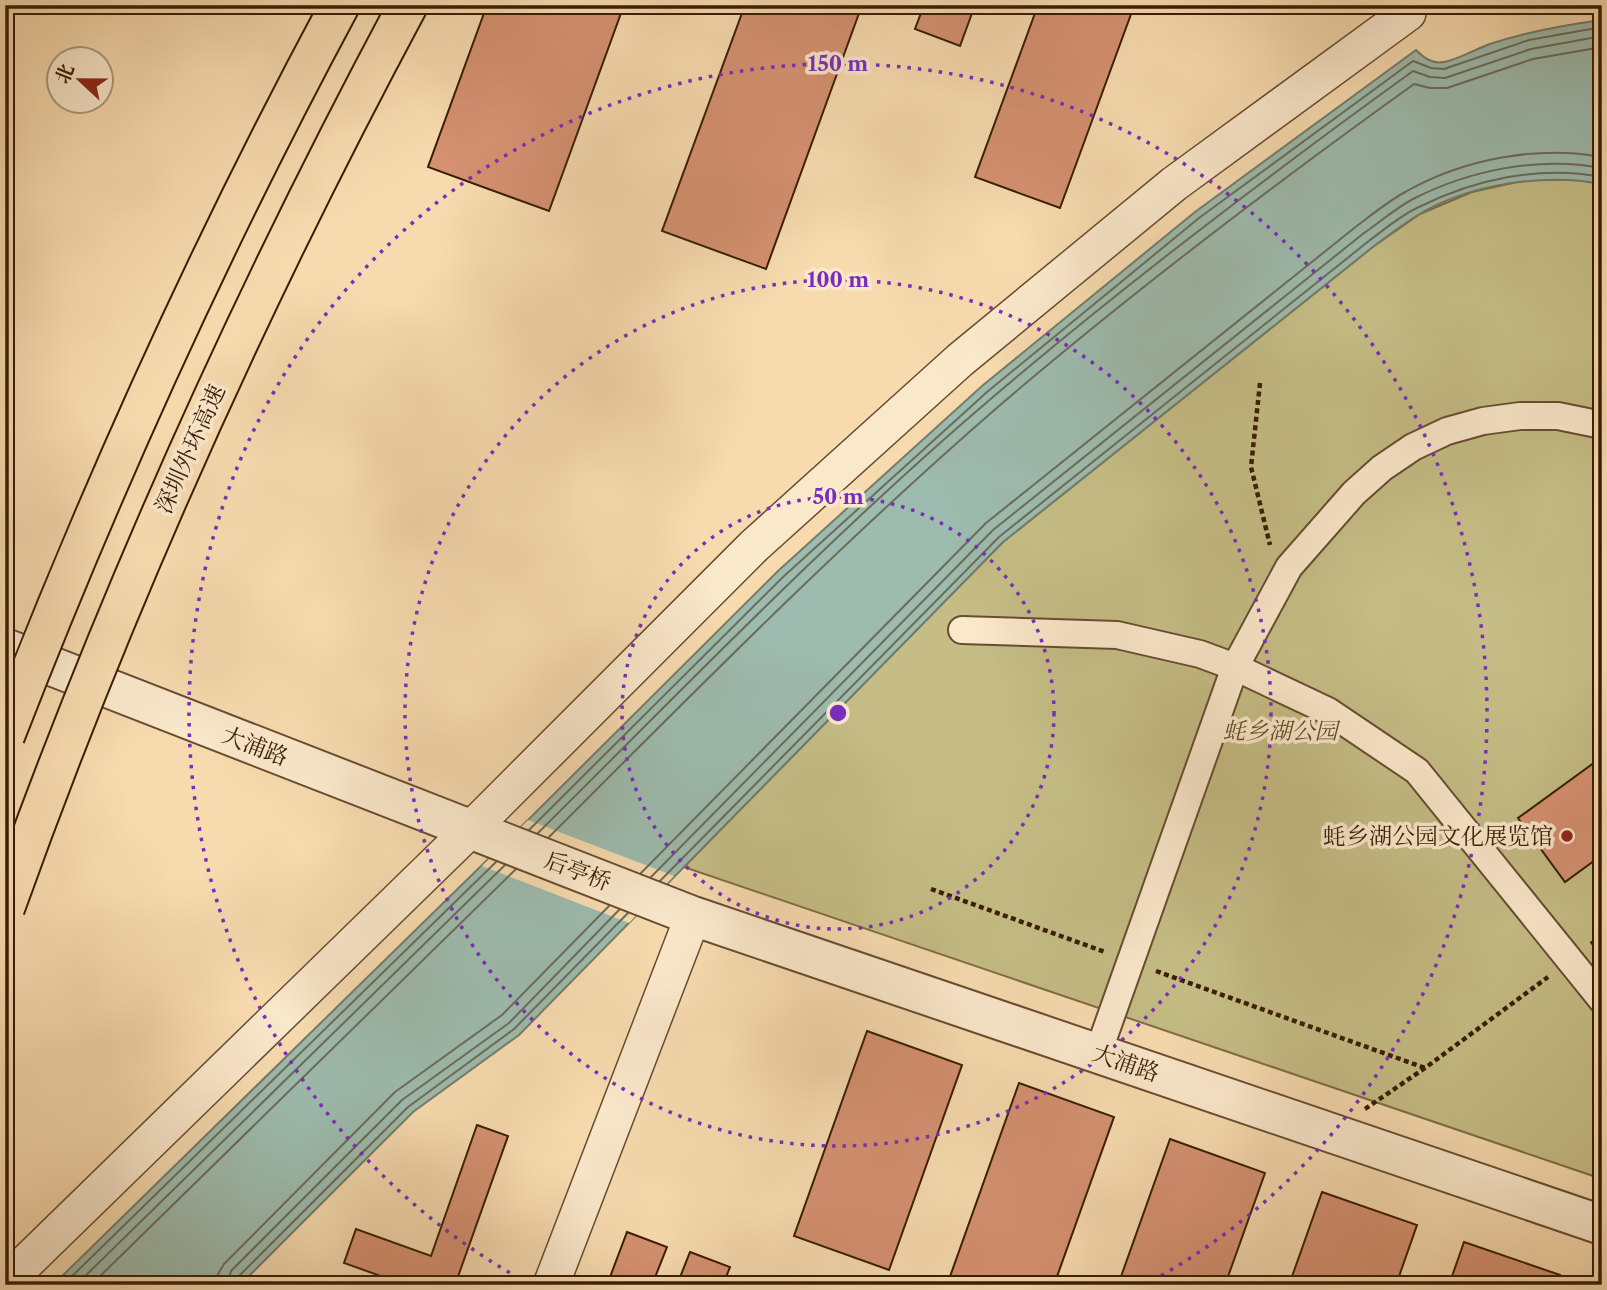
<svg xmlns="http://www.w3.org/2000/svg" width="1607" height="1290" viewBox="0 0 1607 1290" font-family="'Libre Caslon Text','Noto Serif SC',serif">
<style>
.green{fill:#c5bd85;stroke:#7f6d45;stroke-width:2}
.water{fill:#9dbbae;stroke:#757c6a;stroke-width:2}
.pier{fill:#f7dbaf}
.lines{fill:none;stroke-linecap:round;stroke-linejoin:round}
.shore{stroke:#6b6c5a;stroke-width:2}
.building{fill:#d59171;stroke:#391d05;stroke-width:2}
.pedestrian-casing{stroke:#684c30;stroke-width:30}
.minor-casing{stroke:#684c30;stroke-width:38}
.tertiary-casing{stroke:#684c30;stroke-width:42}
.path{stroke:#391d05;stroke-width:4.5;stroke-dasharray:5 3.5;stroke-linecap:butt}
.pedestrian{stroke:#fae8cb;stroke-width:26}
.minor{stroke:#fae8cb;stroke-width:35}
.tertiary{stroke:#fae8cb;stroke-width:38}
.motorway-bridge-casing{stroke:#391d05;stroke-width:42;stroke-linecap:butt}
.motorway-bridge{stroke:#f7dbaf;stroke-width:38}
.ring{fill:none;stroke:#7b2cbf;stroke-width:3.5;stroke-dasharray:3.5 7}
.poi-dot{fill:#8f2418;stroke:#fae8cb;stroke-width:2.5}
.labels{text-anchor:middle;stroke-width:7;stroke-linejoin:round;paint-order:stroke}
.street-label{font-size:23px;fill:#391d05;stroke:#fae8cb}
.park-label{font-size:23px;font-style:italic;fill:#634d2b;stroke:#fae8cb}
.poi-label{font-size:23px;fill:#391d05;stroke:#fae8cb;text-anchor:end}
.centre{fill:#7b2cbf;stroke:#fae8cb;stroke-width:3.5}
.ring-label{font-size:21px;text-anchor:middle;font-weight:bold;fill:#7b2cbf;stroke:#fae8cb;stroke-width:7;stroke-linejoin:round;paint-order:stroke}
</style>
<rect width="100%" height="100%" fill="#f7dbaf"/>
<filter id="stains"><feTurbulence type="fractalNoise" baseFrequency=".00286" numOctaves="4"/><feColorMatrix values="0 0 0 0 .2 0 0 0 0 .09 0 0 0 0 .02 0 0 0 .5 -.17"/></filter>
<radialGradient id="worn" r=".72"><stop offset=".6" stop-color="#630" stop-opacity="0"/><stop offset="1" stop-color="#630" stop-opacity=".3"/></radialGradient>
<!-- green -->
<path class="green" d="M 1526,180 L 1582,180 L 1602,184 L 1602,1179 L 684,867 L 1003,542 L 1374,246 L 1420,214 L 1472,192 Z"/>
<!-- water -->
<path class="water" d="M 1602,20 L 1602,184 C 1544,173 1469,184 1418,215 C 1403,224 1389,235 1374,246 L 1003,542 L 519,1035 L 413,1112 L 240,1285 L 53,1285 L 528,820 L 778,571 L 982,386 L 1195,212 L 1416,50 C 1424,58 1432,64 1444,62 C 1460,59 1475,49 1490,44 C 1526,32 1564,25 1602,20 Z"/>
<!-- pier -->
<path class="pier" d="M 528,820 L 674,876 L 629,923 L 482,866 Z"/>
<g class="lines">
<!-- shore -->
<g class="shore">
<path d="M 529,830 L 783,577 L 987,392 L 1199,218 L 1413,61 L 1431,68 L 1444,69 L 1529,40 L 1602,27"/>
<path d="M 538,833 C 687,685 833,533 993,397 C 1128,282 1269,175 1413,71 L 1430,77 L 1445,78 L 1531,49 L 1602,36"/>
<path d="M 549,837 C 696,690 842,542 999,406 C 1132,292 1272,186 1414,84 L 1430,88 L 1447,88 L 1533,59 L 1602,47"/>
<path d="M 641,873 L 986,523 L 1358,225 C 1374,213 1390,200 1407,191 C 1464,159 1538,145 1602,157"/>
<path d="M 651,877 L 993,530 L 1364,233 C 1380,222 1396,208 1413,199 C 1470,170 1539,156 1602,168"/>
<path d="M 660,881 L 999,537 L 1370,240 C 1385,229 1401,215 1419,207 C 1475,179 1540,165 1602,177"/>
<path d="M 63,1285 L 496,862"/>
<path d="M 76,1285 L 505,865"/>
<path d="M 91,1285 L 516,869"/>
<path d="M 217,1285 L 218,1274 L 224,1264 L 395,1092 L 502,1015 L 609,906"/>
<path d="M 227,1285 L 231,1271 L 402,1100 L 509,1023 L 619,910"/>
<path d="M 236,1285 L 238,1277 L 408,1107 L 514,1029 L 628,913"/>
</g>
</g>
<!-- building -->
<g class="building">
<path d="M 487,5 L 624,5 L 549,211 L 428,167 Z"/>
<path d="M 745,5 L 862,5 L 766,269 L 662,231 Z"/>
<path d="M 924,5 L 975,5 L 960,46 L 915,29 Z"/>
<path d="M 1038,5 L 1134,6 L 1060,208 L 975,177 Z"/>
<path d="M 1602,757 L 1602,855 L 1565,882 L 1518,818 Z"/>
<path d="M 867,1031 L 962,1065 L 889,1270 L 794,1236 Z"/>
<path d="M 1019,1083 L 1114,1117 L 1054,1285 L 947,1285 Z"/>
<path d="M 477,1125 L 508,1136 L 455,1285 L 406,1285 L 344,1263 L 356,1229 L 431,1256 Z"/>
<path d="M 1170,1139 L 1265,1173 L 1225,1285 L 1118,1285 Z"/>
<path d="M 1322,1192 L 1417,1225 L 1396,1285 L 1289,1285 Z"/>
<path d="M 627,1232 L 667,1247 L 652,1285 L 607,1285 Z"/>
<path d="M 1464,1242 L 1560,1275 L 1557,1285 L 1449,1285 Z"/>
<path d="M 690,1252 L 730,1267 L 723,1285 L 677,1285 Z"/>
<path d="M 779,1278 L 798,1285 L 777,1285 Z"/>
</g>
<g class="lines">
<defs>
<g id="pedestrian">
<path d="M 962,630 L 1117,635 L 1200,654 L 1235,667 L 1328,711 L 1417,771 L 1602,1000"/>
<path d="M 1098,1053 L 1235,667 L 1289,567 L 1354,493 L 1382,468 L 1413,447 L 1447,431 L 1483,421 L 1520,416 L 1558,416 L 1602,425"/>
</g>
<g id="minor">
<path d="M 5,1283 L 470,830 L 754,546 L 960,360 L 1174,184 L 1408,13"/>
<path d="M 551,1285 L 693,916"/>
</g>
<path id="tertiary" d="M 5,648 L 693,916 L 1602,1225"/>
</defs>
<!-- pedestrian casing -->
<use href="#pedestrian" class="pedestrian-casing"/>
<!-- minor casing -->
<use href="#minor" class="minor-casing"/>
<!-- tertiary casing -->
<use href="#tertiary" class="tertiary-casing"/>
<!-- path -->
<g class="path">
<path d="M 1260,383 L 1251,467 L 1270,545"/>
<path d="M 931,889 L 1105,952"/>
<path d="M 1591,944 L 1602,936"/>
<path d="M 1156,971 L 1425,1068"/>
<path d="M 1365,1109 L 1425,1068 L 1548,977"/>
</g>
<!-- pedestrian -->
<use href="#pedestrian" class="pedestrian"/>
<!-- minor -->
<use href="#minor" class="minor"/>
<!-- tertiary -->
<use href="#tertiary" class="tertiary"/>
<defs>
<g id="motorway-bridge">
<path d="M 5,736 C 102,486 213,241 340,5"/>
<path d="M 5,908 C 116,598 252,296 408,5"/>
</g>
</defs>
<!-- motorway-bridge casing -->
<use href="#motorway-bridge" class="motorway-bridge-casing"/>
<!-- motorway-bridge -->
<use href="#motorway-bridge" class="motorway-bridge"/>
</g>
<!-- distance rings -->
<g class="ring">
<circle cx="838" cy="713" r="216"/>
<circle cx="838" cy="713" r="433"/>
<path d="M528 1283A649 649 0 1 1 1148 1283"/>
</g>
<!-- markers -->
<circle class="poi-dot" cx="1567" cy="836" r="7"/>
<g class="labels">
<!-- street labels -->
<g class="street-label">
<text transform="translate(190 449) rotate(-66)" y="8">深圳外环高速</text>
<text transform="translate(255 746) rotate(21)" y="8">大浦路</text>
<text transform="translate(578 871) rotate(21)" y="8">后亭桥</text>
<text transform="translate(1126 1063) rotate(19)" y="8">大浦路</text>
</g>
<!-- park labels -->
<g class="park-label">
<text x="1280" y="739">蚝乡湖公园</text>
</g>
<!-- poi labels -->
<g class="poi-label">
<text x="1553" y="844">蚝乡湖公园文化展览馆</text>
</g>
</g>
<circle cx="838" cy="713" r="10" class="centre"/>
<g class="ring-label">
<text x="838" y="71">150 m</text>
<text x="838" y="287">100 m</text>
<text x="838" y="504">50 m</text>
</g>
<!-- margin -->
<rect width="1607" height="1290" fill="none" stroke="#f7dbaf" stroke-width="28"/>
<rect x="7" y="7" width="1593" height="1276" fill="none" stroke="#391d05" stroke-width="3.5"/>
<rect x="14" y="14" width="1579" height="1262" fill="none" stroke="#391d05" stroke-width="2"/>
<!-- north arrow -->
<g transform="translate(80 80) rotate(292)"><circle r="33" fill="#fae8cb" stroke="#ad977c" stroke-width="2"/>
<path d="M0-5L12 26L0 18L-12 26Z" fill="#8f2418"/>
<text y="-10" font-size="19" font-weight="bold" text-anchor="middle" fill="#391d05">北</text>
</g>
<rect width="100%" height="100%" filter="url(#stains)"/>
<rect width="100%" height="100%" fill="url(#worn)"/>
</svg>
